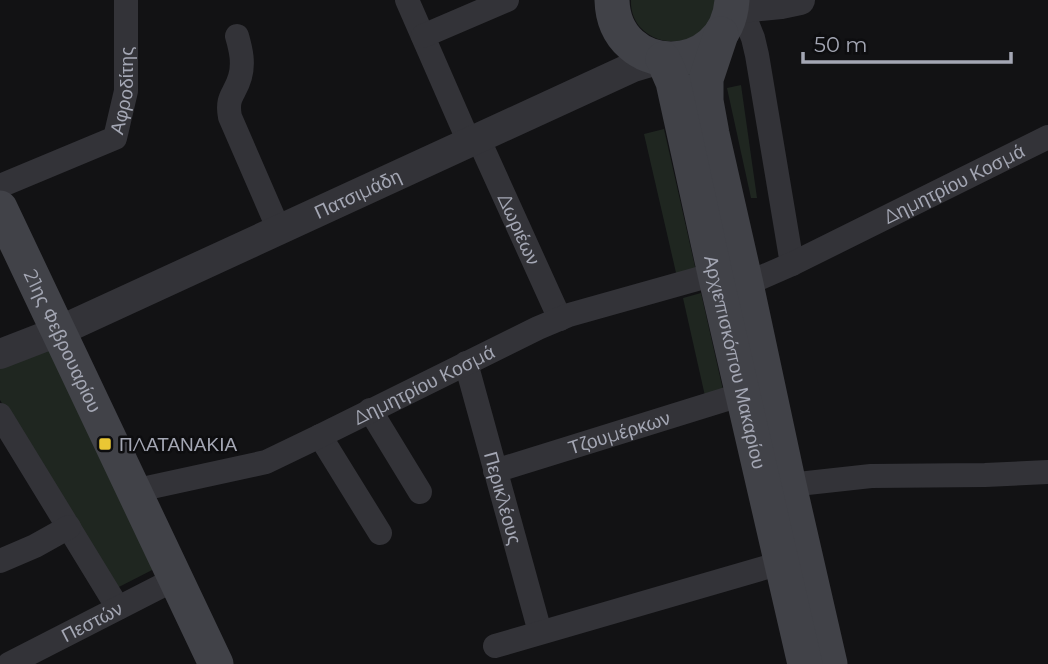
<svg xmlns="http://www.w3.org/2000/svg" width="1048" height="664" viewBox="0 0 1048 664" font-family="Montserrat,sans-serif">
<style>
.green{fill:#1f2620}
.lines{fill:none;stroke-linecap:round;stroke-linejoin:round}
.minor{stroke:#333338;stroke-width:24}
.tertiary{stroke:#333338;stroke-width:30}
.secondary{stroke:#414248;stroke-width:35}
.poi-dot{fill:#eac734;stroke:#0d0d0f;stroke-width:2.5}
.labels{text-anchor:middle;stroke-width:5;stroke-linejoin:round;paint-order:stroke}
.street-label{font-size:19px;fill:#a4a7b4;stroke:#0d0d0f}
.poi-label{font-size:19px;fill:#a4a7b4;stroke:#0d0d0f;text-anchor:start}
</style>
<rect width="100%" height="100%" fill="#121214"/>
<!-- green -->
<g class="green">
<path d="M 631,0 L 715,0 C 714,5 714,12 712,16 C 695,58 629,45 631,0 Z"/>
<path d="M 741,85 L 757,198 L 751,198 L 727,88 Z"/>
<path d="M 664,129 L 696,271 L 677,277 L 644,134 Z"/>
<path d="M 701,293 L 723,390 L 705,396 L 683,298 Z"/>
<path d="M 53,348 L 156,568 L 115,589 L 0,400 L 0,368 Z"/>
</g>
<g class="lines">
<!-- minor -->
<g class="minor">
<path d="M 407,0 L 469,142"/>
<path d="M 741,8 L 753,38 L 757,55 L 792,264"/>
<path d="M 237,36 C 241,50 244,63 240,77 C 235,95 226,96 230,117 L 279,230"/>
<path d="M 423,36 L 507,0"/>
<path id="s1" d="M 478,138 L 560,319"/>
<path id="s2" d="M 0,186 L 115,138 L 126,91 L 126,0"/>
<path id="s3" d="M 746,284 L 792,264 L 1048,137"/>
<path id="s4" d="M 466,363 L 540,632"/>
<path d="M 370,410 L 420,492"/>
<path d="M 0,415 L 118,608"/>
<path d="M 320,436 L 380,533"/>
<path id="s5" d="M 495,471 L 743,394"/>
<path d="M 789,485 L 871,476 L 985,475 L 1048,472"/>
<path id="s6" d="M 133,491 L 266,462 L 320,436 L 538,328 L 569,315 L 715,274"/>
<path d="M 0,561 L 35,546 L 69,527"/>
<path d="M 495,646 L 781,563"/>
<path id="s7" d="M 9,664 L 175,579"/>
</g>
<!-- tertiary -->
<g class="tertiary">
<path d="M 731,9 L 781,4 L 800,0"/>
<path id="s8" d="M 0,354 L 57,332 L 633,67 L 660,59"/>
</g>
<!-- secondary -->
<g class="secondary">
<path d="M 612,0 C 614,78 727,79 732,0"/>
<path d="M 721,34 L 706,79 L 706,101 L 712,134 L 746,284 L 789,485 L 830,664"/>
<path id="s9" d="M 663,59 L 673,82 L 715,274 L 805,664"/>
<path id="s10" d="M 0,208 L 216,664"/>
</g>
</g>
<!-- markers -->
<rect class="poi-dot" x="98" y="437" width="14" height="14" rx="3.5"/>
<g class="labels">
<!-- street labels -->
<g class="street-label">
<text dy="7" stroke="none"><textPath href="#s2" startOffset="173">Αφροδίτης</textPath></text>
<text dy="7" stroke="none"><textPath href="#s3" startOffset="231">Δημητρίου Κοσμά</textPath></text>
<text dy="7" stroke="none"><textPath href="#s8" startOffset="392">Πατσιμάδη</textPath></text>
<text dy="7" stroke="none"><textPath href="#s1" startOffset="100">Δωριέων</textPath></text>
<text dy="7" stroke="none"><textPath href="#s10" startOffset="147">21ης Φεβρουαρίου</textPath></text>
<text dy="7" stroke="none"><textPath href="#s9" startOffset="312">Αρχιεπισκόπου Μακαρίου</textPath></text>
<text dy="7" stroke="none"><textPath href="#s6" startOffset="312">Δημητρίου Κοσμά</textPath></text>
<text dy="7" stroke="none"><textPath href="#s5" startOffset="130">Τζουμέρκων</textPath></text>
<text dy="7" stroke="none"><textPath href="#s4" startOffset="140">Περικλέους</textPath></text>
<text dy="7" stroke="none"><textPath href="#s7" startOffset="93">Πεστών</textPath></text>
</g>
<!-- poi labels -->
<g class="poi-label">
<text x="119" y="451">ΠΛΑΤΑΝΑΚΙΑ</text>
</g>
</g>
<!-- scale -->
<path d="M803 52v10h208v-10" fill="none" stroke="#a4a7b4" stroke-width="3.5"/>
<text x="814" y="52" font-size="21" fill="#a4a7b4" stroke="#0d0d0f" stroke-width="5" paint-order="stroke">50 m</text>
</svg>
